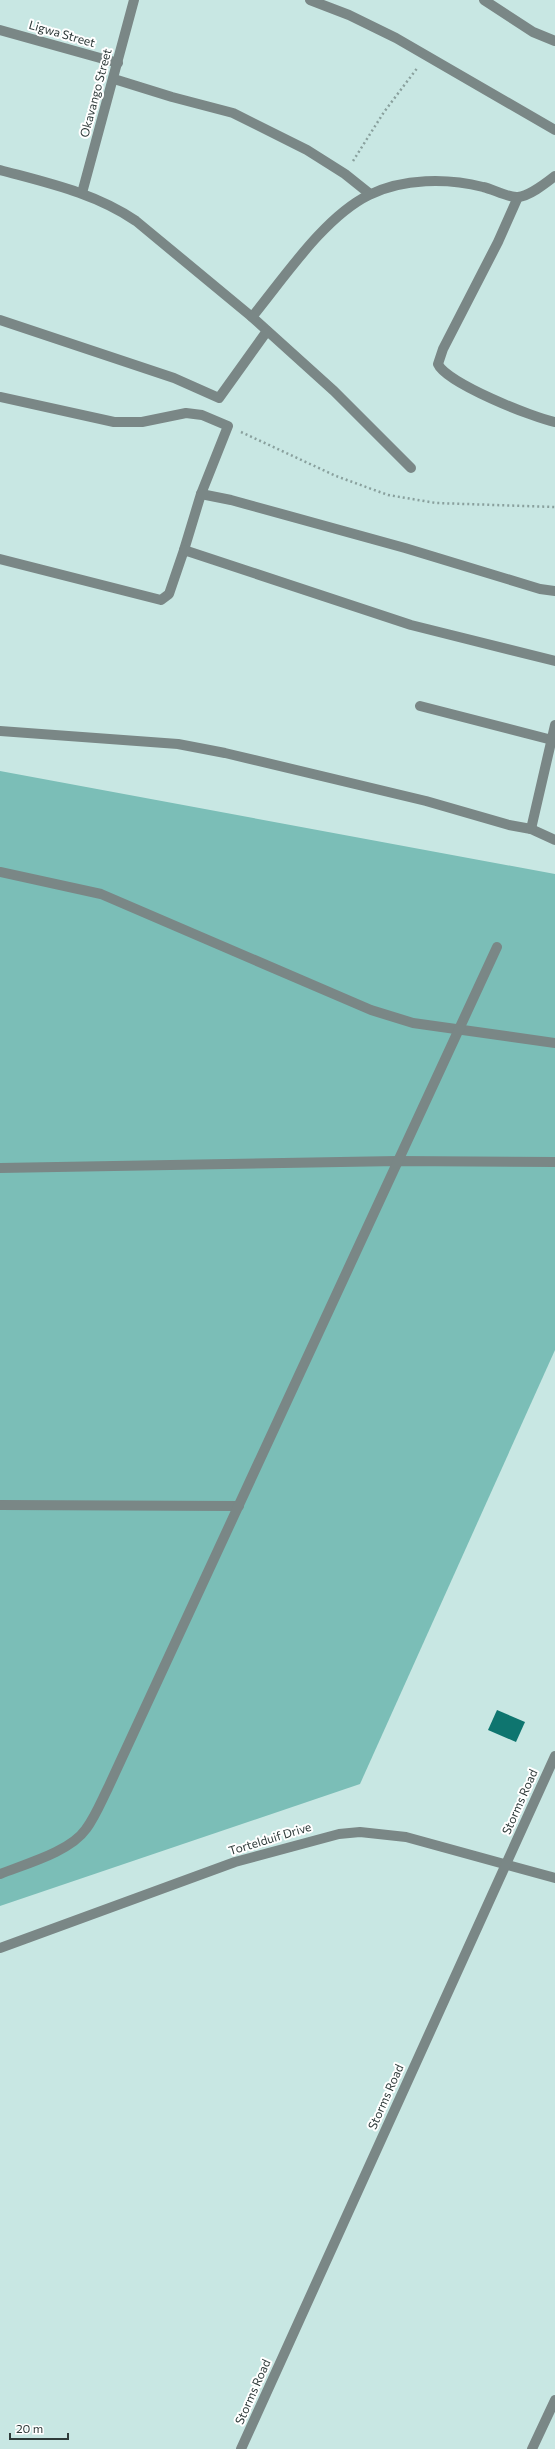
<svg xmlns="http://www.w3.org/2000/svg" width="555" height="2449" viewBox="0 0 555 2449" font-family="Commissioner,sans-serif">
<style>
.green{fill:#7bbeb7}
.building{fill:#0e756f}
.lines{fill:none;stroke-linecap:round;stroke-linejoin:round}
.path{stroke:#89a09d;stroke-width:2.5;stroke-dasharray:2 3;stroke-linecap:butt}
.minor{stroke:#7a8786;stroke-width:10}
.labels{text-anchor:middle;stroke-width:4;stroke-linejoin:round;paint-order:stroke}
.street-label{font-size:12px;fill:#2f3b3a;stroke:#fff}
</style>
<rect width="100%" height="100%" fill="#c8e7e3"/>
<!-- green -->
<path class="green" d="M 0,771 L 555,874 L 555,1350 L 360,1784 L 0,1906 Z"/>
<!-- building -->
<path class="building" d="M 497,1710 L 525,1722 L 516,1742 L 488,1730 Z"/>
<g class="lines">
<!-- path -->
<g class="path">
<path d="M 353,161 L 384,112 L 418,67"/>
<path d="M 241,432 L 336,476 L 388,495 L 436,503 L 555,507"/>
</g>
<!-- minor -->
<g class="minor">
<path d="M 310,0 L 349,15 L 396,38 L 555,130"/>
<path d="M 484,0 L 533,32 L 555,41"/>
<path d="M 0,30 L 118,63"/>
<path d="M 114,79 L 172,97 L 233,113 L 307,150 L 345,174 L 370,194"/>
<path d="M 0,170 C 48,183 95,193 136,221 L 252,317 L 334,391 L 411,468"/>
<path d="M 82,193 L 134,0"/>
<path d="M 518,197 L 498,242 L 443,349 L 438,364 C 446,383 534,418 555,422"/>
<path d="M 252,317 C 284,278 324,217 369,195 C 403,178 448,178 483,187 C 493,189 508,198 518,197 C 530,196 546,183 555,176"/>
<path d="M 0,320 L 174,378 L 219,398 L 267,331"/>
<path d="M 0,397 L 114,422 L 142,422 L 186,413 L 202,415 L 228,426 L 201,494 L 184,550"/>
<path d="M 201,494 L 231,500 L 405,548 L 540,589 L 555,591"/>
<path d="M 0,559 L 161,600 L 169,594 L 184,550 L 411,625 L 555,661"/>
<path d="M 420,706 L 552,740"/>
<path d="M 0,731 L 178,744 L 225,753 L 426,801 L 509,825 L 531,829 L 555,840"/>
<path d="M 531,829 L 555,725"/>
<path d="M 0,872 L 101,894 L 371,1010 L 413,1023 L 555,1043"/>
<path d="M 0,1168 L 398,1161 L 555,1162"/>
<path d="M 0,1505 L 239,1506"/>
<path d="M 0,1874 C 25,1864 70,1852 86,1829 C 95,1817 101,1802 108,1788 L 497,947"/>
<path d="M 0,1948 L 235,1862 L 339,1834 L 360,1832 L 406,1837 L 555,1878"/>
<path d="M 241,2449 L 555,1756"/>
<path d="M 532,2449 L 555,2400"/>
</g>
</g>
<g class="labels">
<!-- street labels -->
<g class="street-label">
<text transform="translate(62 34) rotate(16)" y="4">Ligwa Street</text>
<text transform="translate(96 93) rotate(-75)" y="4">Okavango Street</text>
<text transform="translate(520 1802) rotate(-66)" y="4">Storms Road</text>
<text transform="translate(270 1839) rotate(-17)" y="4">Tortelduif Drive</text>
<text transform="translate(386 2097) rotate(-66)" y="4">Storms Road</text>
<text transform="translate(253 2392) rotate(-66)" y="4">Storms Road</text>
</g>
</g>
<!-- scale -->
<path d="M10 2433v6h58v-6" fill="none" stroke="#2f3b3a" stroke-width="2"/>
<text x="16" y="2433" font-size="12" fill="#2f3b3a" stroke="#ffffff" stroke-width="3" paint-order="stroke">20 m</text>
</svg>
